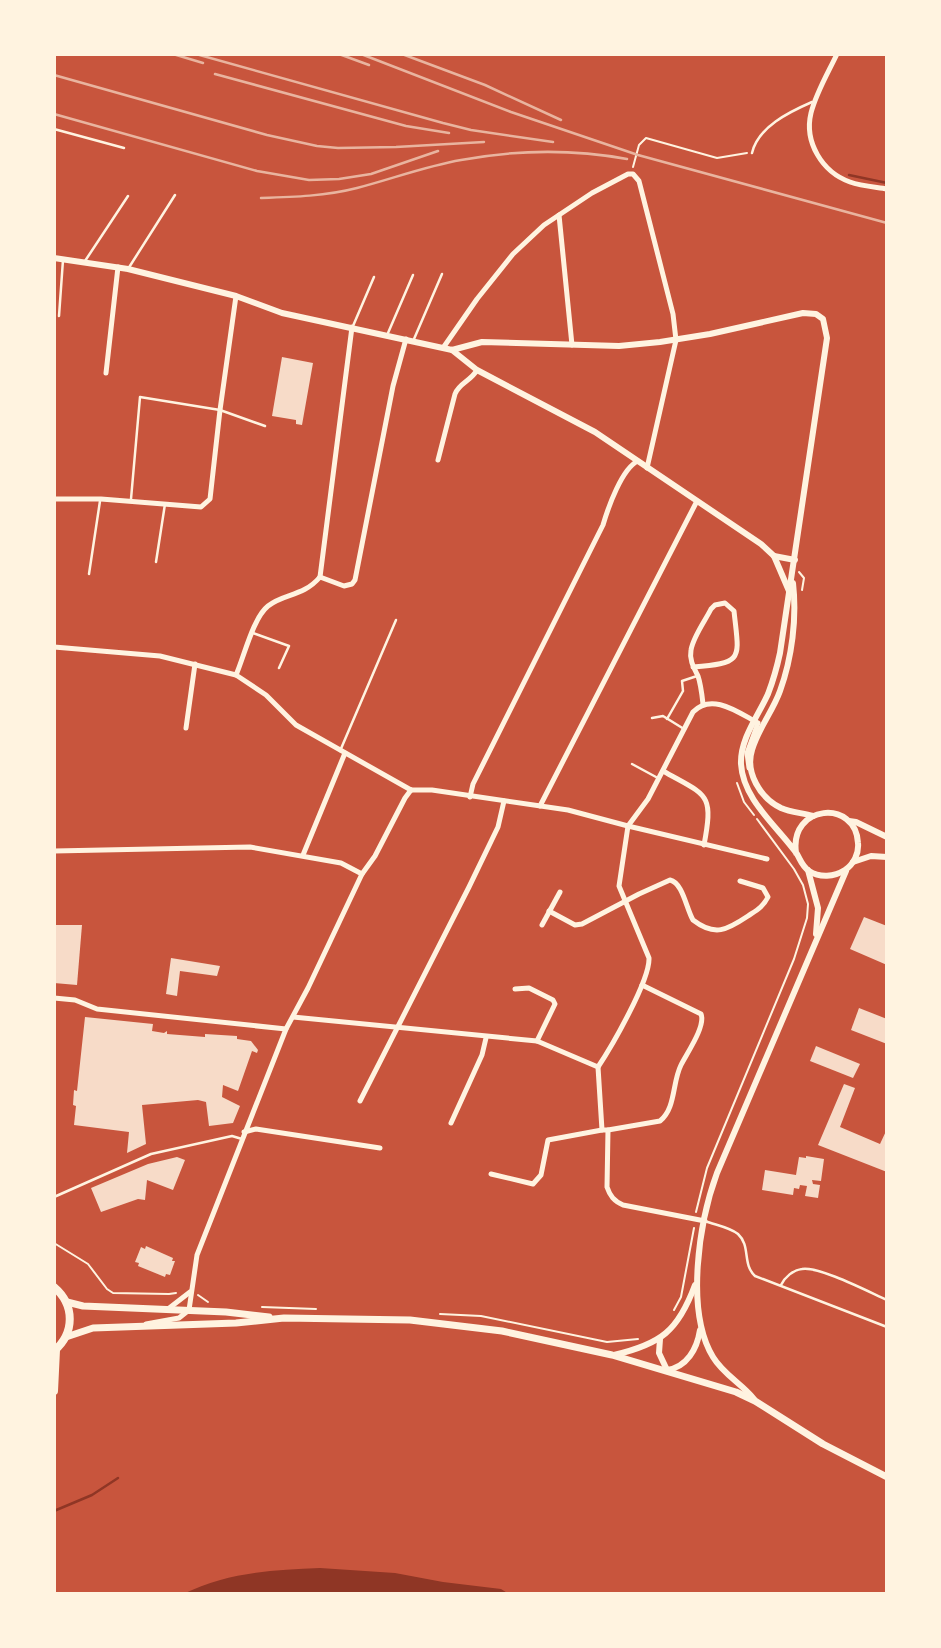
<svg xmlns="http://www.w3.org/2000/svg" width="941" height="1648" viewBox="0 0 941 1648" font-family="Roboto,sans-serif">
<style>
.water{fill:#8f3625}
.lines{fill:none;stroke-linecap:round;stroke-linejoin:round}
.stream{stroke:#8f3625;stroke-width:2.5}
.building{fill:#f7dbc8}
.path{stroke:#fff3e0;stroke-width:2}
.service{stroke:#fff3e0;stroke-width:2.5}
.minor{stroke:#fff3e0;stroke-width:5}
.tertiary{stroke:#fff3e0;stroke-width:6}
.secondary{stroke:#fff3e0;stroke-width:7}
.primary{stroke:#fff3e0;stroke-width:8}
.rail{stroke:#e9b49f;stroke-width:2.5}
</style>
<rect width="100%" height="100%" fill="#c8553d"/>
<!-- water -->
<path class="water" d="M 320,1568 L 395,1573 L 443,1582 L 501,1589 L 509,1594 L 183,1594 C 228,1572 271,1570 320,1568 Z"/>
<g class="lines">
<!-- stream -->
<g class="stream">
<path d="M 849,175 L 887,183"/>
<path d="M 54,1511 L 92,1495 L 118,1478"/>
</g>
</g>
<!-- building -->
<g class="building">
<path d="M 282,357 L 313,363 L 302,425 L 296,424 L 296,420 L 272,416 Z"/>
<path d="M 864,917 L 887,926 L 887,965 L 850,949 Z"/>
<path d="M 54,925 L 82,925 L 77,985 L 54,983 Z"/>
<path d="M 171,958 L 220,966 L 217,976 L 180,971 L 177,996 L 166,994 Z"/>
<path d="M 859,1008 L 887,1019 L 887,1044 L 851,1030 Z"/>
<path d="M 85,1017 L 153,1024 L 152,1031 L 164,1033 L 167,1031 L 167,1034 L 205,1037 L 205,1034 L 237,1036 L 237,1039 L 251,1041 L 258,1050 L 257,1053 L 252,1051 L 238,1091 L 223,1085 L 222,1097 L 240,1106 L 233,1123 L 209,1126 L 206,1102 L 198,1100 L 142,1105 L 146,1144 L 127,1153 L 129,1132 L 74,1125 L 76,1106 L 73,1105 L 74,1090 L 77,1091 Z"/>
<path d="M 816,1046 L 860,1064 L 853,1078 L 810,1061 Z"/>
<path d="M 844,1084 L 855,1088 L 840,1127 L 880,1144 L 887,1129 L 887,1172 L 818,1145 Z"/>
<path d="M 806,1156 L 824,1159 L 821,1181 L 812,1180 L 813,1184 L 820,1185 L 818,1198 L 805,1196 L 807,1186 L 800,1185 L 799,1189 L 794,1188 L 793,1195 L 762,1190 L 765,1170 L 796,1175 L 799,1157 L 806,1158 Z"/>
<path d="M 177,1157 L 185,1160 L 173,1190 L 147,1180 L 145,1200 L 138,1199 L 101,1212 L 91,1188 L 148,1164 Z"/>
<path d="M 146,1246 L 173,1258 L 172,1261 L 175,1261 L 170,1275 L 166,1274 L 165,1277 L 138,1266 L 139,1263 L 135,1262 L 141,1247 L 145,1249 Z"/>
</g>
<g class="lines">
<!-- path -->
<g class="path">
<path d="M 633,167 L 639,145 L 646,138 L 717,158 L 747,153"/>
<path d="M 799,572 L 804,578 L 802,590"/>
<path d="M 737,783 L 744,802 L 754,815"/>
<path d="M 696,1212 L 707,1168 L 794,959 L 807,918 L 808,904 L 803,885 L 794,869 L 757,819"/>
<path d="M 54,1243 L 88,1264 L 107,1289 L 113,1293 L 169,1294 L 176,1293"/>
<path d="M 198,1295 L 208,1302"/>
<path d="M 262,1307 L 316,1309"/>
<path d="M 674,1310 L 681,1297 L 694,1228"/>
<path d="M 440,1314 L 481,1316 L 607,1342 L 638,1339"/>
</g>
<!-- service -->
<g class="service">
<path d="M 54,129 L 124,148"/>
<path d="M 752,153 C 758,127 789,112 812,102"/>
<path d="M 85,261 L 128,196"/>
<path d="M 128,269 L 175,195"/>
<path d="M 59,316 L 63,260"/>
<path d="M 353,326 L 374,277"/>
<path d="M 388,333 L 413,275"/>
<path d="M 414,339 L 442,274"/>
<path d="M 131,499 L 140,397 L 220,410 L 265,426"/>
<path d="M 156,562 L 165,504"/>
<path d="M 89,574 L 100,501"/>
<path d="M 253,633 L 289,646 L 279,668"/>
<path d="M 652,718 L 663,716 L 684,729"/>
<path d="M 667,719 L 683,691 L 682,681 L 697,676"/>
<path d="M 340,751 L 396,620"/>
<path d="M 632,764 L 656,777"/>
<path d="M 54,1197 L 151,1154 L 232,1136 L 242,1139"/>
<path d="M 705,1221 C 715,1225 729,1227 738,1234 C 751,1246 742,1264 755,1276 L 887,1327"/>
<path d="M 781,1285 C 785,1277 793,1270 802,1269 C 819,1266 869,1292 887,1300"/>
</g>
<!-- minor -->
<g class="minor">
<path d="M 837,54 C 828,73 816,93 811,113 C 804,142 822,172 850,182 C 861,186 875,187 887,189"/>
<path d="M 559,215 L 572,345"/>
<path d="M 443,348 L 477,299 L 513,254 L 544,225 L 592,193 L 628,174 L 633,174 L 639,181 L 673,314 L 676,340 L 647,468"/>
<path d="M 106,373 L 118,267"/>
<path d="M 438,460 L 455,394 C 459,383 471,381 477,370"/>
<path d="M 54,499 L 101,499 L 201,507 L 210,499 L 220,410 L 236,296"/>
<path d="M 320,577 L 344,586 L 352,584 L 355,580 L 393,386 L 406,339"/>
<path d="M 320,577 L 352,327"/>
<path d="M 54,647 L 160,656 L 236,675 L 266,695 L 296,725 L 411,790"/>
<path d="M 693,667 C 745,663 739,659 734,611 L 725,603 L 715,605 L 711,609 C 705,621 693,637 691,650 C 689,660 694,668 698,676 C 701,685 702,695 703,704"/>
<path d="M 236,675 C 244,657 253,618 268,606 C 284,593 303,597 320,577"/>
<path d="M 186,728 L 195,664"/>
<path d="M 663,771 C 707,796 714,792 704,845"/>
<path d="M 411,790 L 432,790 L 568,810 L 628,826 L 648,799 L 693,712 C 712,692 739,713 758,723 L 747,753 L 749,768"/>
<path d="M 470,797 L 473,784 L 603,525 C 608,508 622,468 638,461"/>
<path d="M 540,806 L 697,501"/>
<path d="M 54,851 L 250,847 L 341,863 L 362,874"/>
<path d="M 303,855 L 345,753"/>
<path d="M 549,911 L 575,925 L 582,924 L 639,894 L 670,880 C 683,883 686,908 693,920 C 715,937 727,930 748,916 C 757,910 763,907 768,897 L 763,888 L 740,881"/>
<path d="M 542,925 L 560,892"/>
<path d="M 515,989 L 529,988 L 553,1000 L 555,1004 L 537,1041"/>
<path d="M 54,998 L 75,1000 L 97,1009 L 286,1029"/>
<path d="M 293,1017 L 537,1041 L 598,1067 L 602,1130 L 608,1130 L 607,1187 C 610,1196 614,1201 623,1205 L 705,1221"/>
<path d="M 598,1067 C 612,1046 650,980 649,958 L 619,886 L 628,826 L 767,859"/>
<path d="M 360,1101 L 469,887 L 498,827 L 504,801"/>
<path d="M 451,1123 L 482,1055 L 486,1038"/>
<path d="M 608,1130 L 660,1121 C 676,1108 672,1083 681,1065 C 687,1053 706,1026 701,1014 L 642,985"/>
<path d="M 244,1132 L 256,1129 L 380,1148"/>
<path d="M 491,1174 L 533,1184 L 541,1175 L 548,1140 L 602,1130"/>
<path d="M 168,1309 L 190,1292"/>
<path d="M 146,1324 L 179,1318 L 189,1310 L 197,1255 L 286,1029 L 308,988 L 362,874 L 375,856 L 405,798 L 411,790"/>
</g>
<!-- tertiary -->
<g class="tertiary">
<path d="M 54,258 L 128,269 L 236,296 L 282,313 L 452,350 L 482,342 L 619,346 L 660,342 L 710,334 L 803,313 L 816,314 L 823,319 L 827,338 L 780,653 C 777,667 773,681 768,694 C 758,716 740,739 741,764 C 743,800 778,827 797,854 C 801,861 802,866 809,871 C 820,878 834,877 845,870 C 854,864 859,853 858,843 C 856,799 789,804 796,853"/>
<path d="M 452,350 L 477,370 L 595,432 L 761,544 L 774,556 L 789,591"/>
<path d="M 774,556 L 795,560"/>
<path d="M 793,583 C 797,618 792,658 780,691 C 773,711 758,729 752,750 C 745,772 760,798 781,808 C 790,812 802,813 813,816"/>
<path d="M 849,821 L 856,822 L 887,837"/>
<path d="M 853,862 L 871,856 L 887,857"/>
<path d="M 808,870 L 818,908 L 816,934"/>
<path d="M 660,1339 L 659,1353 L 667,1370 C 687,1367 697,1349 700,1330"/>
<path d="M 614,1355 C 661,1344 678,1331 695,1285"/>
<path d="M 754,1399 C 742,1384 723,1374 713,1357 C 685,1311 699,1222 717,1173 L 846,871"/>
</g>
<!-- secondary -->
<g class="secondary">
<path d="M 67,1302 L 83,1306 L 226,1312 L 269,1317"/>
<path d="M 66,1337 L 93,1328 L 236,1323 L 284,1318 L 410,1320 L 502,1331 L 612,1355 L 736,1392 L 755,1401 L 823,1444 L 887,1477"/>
</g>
<!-- primary -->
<g class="primary">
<path d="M 54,1287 C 75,1305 75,1333 54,1351"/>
<path d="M 54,1391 L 56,1350"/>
</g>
<!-- rail -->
<g class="rail">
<path d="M 173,54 L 203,63"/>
<path d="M 196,54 L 443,123 L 471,130 L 553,142"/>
<path d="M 339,54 L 369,65"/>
<path d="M 361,54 L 511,112 L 638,155 L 887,223"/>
<path d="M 402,54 L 485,85 L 561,120"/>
<path d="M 215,74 L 406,126 L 449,133"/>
<path d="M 54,75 L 267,135 L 317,146 L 338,148 L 396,147 L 484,142"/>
<path d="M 54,114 L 257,171 L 309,180 L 339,179 L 371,174 L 438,151"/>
<path d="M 261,198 C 294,197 326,196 357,188 C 392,179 426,166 461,160 C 515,150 572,149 627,159"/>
</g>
</g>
<!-- border -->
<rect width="941" height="1648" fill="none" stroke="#fff3e0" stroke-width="112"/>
</svg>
